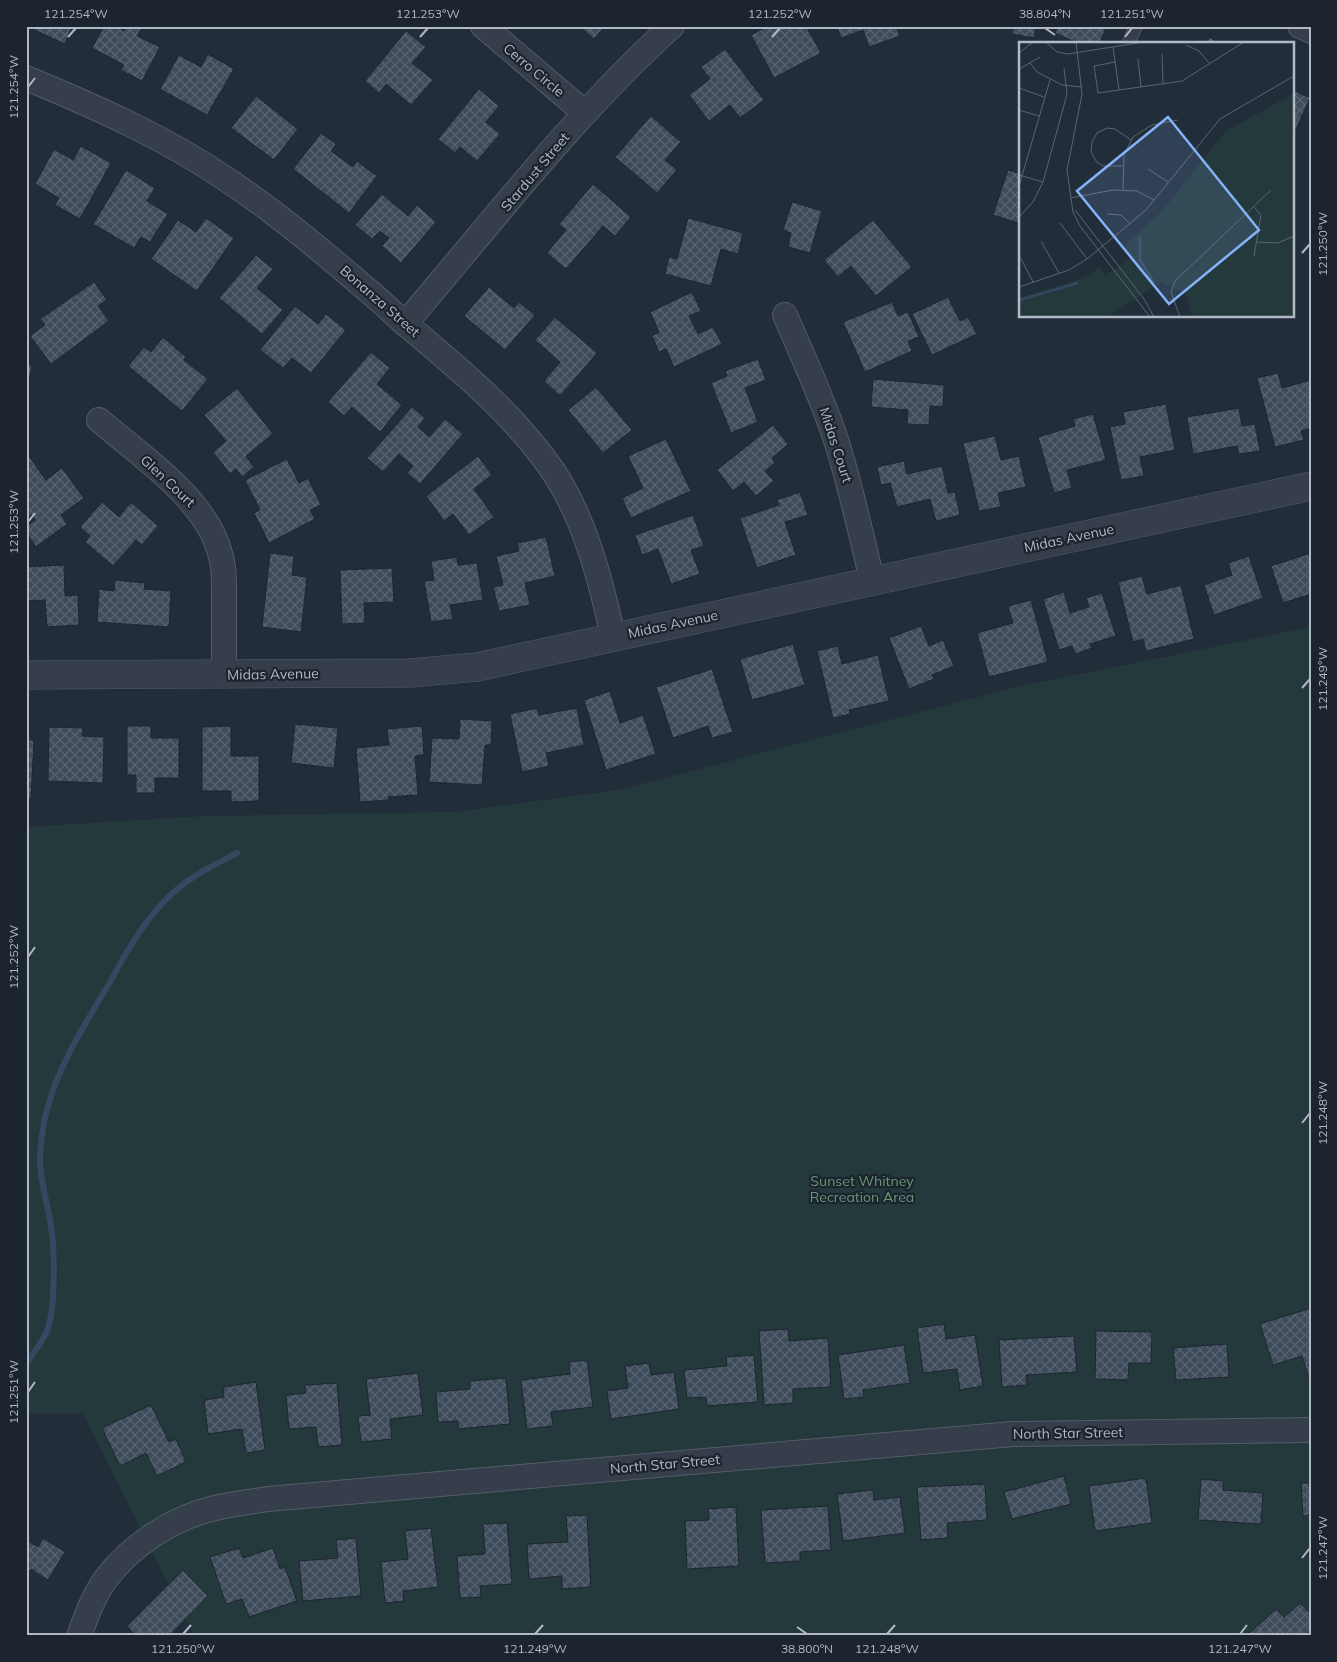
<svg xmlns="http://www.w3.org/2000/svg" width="1337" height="1662" viewBox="0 0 1337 1662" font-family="Mulish,sans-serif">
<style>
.park{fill:#24393b}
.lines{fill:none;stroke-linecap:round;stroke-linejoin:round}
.stream{stroke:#354862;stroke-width:6}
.building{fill:url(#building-cross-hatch);stroke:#1d2631}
.service-casing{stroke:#545c68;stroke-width:14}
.minor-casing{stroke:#545c68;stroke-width:26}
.tertiary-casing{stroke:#545c68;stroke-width:29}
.service{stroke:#363e4b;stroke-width:12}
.minor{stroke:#363e4b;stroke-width:24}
.tertiary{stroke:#363e4b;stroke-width:28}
.ticks{fill:none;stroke:#b1b9c7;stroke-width:2}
.labels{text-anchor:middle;stroke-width:4.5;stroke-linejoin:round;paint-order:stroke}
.street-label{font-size:14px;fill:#b1b9c7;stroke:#1b242f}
.park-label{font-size:14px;fill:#689872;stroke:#1b242f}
.inset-river{fill:none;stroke:#354862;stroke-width:2.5}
.inset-road{fill:none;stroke:#5b6572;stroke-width:1}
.view{fill:#85b2f8;fill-opacity:0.15;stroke:#85b2f8;stroke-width:2.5}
.inset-edge{fill:none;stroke:#b1b9c7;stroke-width:2.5}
.neatline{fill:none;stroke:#b1b9c7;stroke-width:2}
.ticks-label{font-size:12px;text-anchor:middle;fill:#b1b9c7}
</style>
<defs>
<pattern id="building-cross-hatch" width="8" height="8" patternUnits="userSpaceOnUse" patternTransform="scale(1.25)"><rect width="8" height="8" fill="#3e4b5a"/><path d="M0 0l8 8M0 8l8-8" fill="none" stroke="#586370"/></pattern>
</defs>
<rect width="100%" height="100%" fill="#222d3a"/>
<!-- park -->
<path class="park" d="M 1311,627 L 1311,1636 L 194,1636 L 83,1414 L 26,1414 L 26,827 L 205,816 L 455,812 L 618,790 L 1021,686 Z"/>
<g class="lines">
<!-- stream -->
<path class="stream" d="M 26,1364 C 34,1352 46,1338 49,1325 C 55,1301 55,1251 51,1226 C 48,1205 41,1185 40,1163 C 40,1092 76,1040 110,982 C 128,949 147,915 176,890 C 195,874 216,864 237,853"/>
</g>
<!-- building -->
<g class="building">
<path d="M 26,26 L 72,26 L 65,44 Z"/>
<path d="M 104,26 L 116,26 L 124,31 L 127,26 L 136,26 L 141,29 L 137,36 L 160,47 L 142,81 L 121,70 L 124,65 L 92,48 Z"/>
<path d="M 579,26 L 605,26 L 594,39 Z"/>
<path d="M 768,26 L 806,26 L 821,53 L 774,78 L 751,35 Z"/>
<path d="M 837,26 L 896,26 L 900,36 L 869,47 L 863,30 L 841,38 Z"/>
<path d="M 998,26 L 1036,26 L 1034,38 L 1012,34 L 1013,29 Z"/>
<path d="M 1058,26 L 1107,26 L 1099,44 L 1074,44 L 1075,42 L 1055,33 Z"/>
<path d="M 406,31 L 426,47 L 412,63 L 433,80 L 411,105 L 386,84 L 379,93 L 365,81 Z"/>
<path d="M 1210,37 L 1220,44 L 1206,44 Z"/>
<path d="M 725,49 L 764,100 L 740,118 L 730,105 L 709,121 L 689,95 L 710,79 L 701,67 Z"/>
<path d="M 208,54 L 234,69 L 207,115 L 160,89 L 179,55 L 201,67 Z"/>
<path d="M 479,89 L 499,106 L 486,122 L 500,134 L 477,161 L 460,147 L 455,153 L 438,139 Z"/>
<path d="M 1293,90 L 1310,98 L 1293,136 Z"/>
<path d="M 256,96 L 298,129 L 274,160 L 231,128 Z"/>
<path d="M 651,116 L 681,142 L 665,160 L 677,170 L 657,193 L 615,157 Z"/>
<path d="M 321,133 L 336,144 L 331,151 L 353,167 L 357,161 L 377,176 L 349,213 L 293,169 Z"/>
<path d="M 81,146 L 111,163 L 80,219 L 55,205 L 59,198 L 35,184 L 54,149 L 73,160 Z"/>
<path d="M 126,170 L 155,188 L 147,201 L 168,214 L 150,242 L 141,237 L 134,248 L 93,224 Z"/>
<path d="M 1008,170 L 1021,174 L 1021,224 L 993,215 Z"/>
<path d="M 593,184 L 631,217 L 615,236 L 603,226 L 566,269 L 547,253 L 566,230 L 559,224 Z"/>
<path d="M 382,194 L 408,216 L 417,205 L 436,222 L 401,263 L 382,246 L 389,238 L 380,231 L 372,239 L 355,225 Z"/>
<path d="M 792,202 L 822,211 L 810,253 L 788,247 L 791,233 L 783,230 Z"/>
<path d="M 206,218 L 234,238 L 197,291 L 151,259 L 178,220 L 196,232 Z"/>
<path d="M 688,218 L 743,233 L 738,254 L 721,249 L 711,286 L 665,274 L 669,257 L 677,259 Z"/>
<path d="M 873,220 L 912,267 L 876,296 L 851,266 L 838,277 L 824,260 Z"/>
<path d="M 256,255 L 273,269 L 257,288 L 283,310 L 262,334 L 219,298 Z"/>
<path d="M 94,282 L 107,300 L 98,306 L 109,321 L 51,364 L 30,336 L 45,325 L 40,319 Z"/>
<path d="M 489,287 L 514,308 L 519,302 L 535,315 L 505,350 L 464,316 Z"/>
<path d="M 692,292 L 701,311 L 689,316 L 698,334 L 713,327 L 722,344 L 674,367 L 666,349 L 659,352 L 652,336 L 659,332 L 650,312 Z"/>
<path d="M 948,297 L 960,321 L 968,317 L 977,334 L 932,355 L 912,314 Z"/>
<path d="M 892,302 L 898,316 L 908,312 L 919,337 L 908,341 L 912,351 L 865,372 L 843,322 Z"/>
<path d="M 295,306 L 318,324 L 326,314 L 346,330 L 311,373 L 292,358 L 283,368 L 260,350 Z"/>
<path d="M 555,317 L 597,353 L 560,396 L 544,381 L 560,362 L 535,340 Z"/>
<path d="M 163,337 L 186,357 L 184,360 L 208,379 L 182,411 L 128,366 L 144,347 L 151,352 Z"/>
<path d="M 371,352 L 390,368 L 377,384 L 402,405 L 380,432 L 352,407 L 344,416 L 328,402 Z"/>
<path d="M 758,359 L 766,380 L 745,388 L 758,422 L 731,433 L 711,383 L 727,376 L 725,371 Z"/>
<path d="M 26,364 L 32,365 L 26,400 Z"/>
<path d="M 1278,373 L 1282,388 L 1311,380 L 1311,428 L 1301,431 L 1304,440 L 1275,447 L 1257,378 Z"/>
<path d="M 873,379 L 944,385 L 943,407 L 930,406 L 929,425 L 907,424 L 908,410 L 871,407 Z"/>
<path d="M 596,387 L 632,430 L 603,453 L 568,410 Z"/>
<path d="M 237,388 L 273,434 L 246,456 L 254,467 L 242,477 L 236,469 L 230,474 L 213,452 L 226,441 L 204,415 Z"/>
<path d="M 1166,404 L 1175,450 L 1140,457 L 1144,476 L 1121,480 L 1110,427 L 1125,424 L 1123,412 Z"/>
<path d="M 412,407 L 425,418 L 418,427 L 429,437 L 445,419 L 463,434 L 420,484 L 407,473 L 413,466 L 399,454 L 383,472 L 367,458 Z"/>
<path d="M 1239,408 L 1242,426 L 1255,424 L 1260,451 L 1239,454 L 1237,446 L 1193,454 L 1187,417 Z"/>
<path d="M 1093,414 L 1106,460 L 1067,470 L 1072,488 L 1054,493 L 1038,437 L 1075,426 L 1073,419 Z"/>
<path d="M 773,425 L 788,444 L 772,458 L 775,463 L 765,471 L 774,481 L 756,496 L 744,482 L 733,491 L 717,470 Z"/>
<path d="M 995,436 L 1001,460 L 1019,456 L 1026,487 L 998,493 L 1001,507 L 979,511 L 963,443 Z"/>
<path d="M 666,439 L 691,491 L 631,518 L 622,498 L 643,488 L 628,456 Z"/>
<path d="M 28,455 L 46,480 L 62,468 L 84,498 L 61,515 L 67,524 L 36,547 L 26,532 L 26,527 L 35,520 L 32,515 L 26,519 L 26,456 Z"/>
<path d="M 478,456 L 492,475 L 474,489 L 494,517 L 469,535 L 453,514 L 444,521 L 426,496 Z"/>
<path d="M 287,459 L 299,483 L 308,478 L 321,505 L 310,510 L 315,519 L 269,543 L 254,513 L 260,510 L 245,480 Z"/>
<path d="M 904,461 L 907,474 L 942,466 L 948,493 L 955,492 L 960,515 L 936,521 L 930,499 L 897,507 L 890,483 L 881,485 L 877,467 Z"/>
<path d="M 800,492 L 808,515 L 785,522 L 796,555 L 757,568 L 740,518 L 779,505 L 777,500 Z"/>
<path d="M 102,502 L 119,517 L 131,502 L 158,526 L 142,545 L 136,540 L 113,566 L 85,542 L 90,536 L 80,527 Z"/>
<path d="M 693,515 L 704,546 L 691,550 L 700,574 L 671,584 L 658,549 L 642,555 L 635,535 Z"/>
<path d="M 546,537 L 555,576 L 525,583 L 530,605 L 499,611 L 493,587 L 503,585 L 496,556 L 519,551 L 517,543 Z"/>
<path d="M 270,553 L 294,556 L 292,575 L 307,577 L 301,632 L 262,627 Z"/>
<path d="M 1311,553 L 1311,594 L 1283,603 L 1271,566 Z"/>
<path d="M 1249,556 L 1263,598 L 1214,615 L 1204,585 L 1232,575 L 1228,563 Z"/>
<path d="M 457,557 L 458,565 L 477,563 L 483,600 L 450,605 L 453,619 L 431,622 L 424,581 L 434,580 L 431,561 Z"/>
<path d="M 64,565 L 65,596 L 78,595 L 79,625 L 47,627 L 45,600 L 26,601 L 26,567 Z"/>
<path d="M 392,568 L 394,602 L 364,603 L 365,623 L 342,624 L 340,570 Z"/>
<path d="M 1142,576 L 1147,594 L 1181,585 L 1194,639 L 1146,651 L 1143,639 L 1133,642 L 1118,582 Z"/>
<path d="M 115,580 L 145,583 L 144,589 L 171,591 L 169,627 L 97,622 L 99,589 L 114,591 Z"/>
<path d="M 1064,592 L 1070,613 L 1089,607 L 1086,598 L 1102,593 L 1116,636 L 1090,644 L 1092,648 L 1075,654 L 1072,646 L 1059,650 L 1043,599 Z"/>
<path d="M 1031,600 L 1048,662 L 989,677 L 977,633 L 1013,623 L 1008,606 Z"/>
<path d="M 921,626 L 929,646 L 943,640 L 954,666 L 932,675 L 934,679 L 909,689 L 889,638 Z"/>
<path d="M 793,644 L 805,685 L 752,700 L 740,659 Z"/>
<path d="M 838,646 L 842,664 L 878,655 L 889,701 L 849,710 L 850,714 L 833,718 L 817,651 Z"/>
<path d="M 712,669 L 733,732 L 712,738 L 708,726 L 673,738 L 656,687 Z"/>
<path d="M 610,691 L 620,723 L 643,715 L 656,754 L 606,770 L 584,700 Z"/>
<path d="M 537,708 L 539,715 L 577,708 L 584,745 L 546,753 L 549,766 L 522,772 L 510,714 Z"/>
<path d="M 460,719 L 492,721 L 491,745 L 485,745 L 482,785 L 429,782 L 432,738 L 459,739 Z"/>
<path d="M 295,724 L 338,728 L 334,768 L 291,763 Z"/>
<path d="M 127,726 L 151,726 L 151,738 L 179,738 L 179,778 L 155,778 L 155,793 L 136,793 L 136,775 L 127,775 Z"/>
<path d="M 231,726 L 231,756 L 259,756 L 259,801 L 231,802 L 231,791 L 202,791 L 202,727 Z"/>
<path d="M 422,726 L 424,755 L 415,756 L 418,795 L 388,797 L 389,800 L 360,802 L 356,748 L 389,745 L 387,729 Z"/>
<path d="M 49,727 L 83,728 L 82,736 L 104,737 L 103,783 L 48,781 Z"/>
<path d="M 26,740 L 34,740 L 31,799 L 26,799 Z"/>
<path d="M 1311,1308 L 1311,1380 L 1310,1381 L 1302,1356 L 1273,1365 L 1260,1324 Z"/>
<path d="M 944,1324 L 946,1339 L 975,1335 L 983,1386 L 960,1390 L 957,1369 L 923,1373 L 917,1328 Z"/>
<path d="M 788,1329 L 789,1341 L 828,1338 L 831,1387 L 793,1389 L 793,1403 L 764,1405 L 759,1331 Z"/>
<path d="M 1096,1331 L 1152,1332 L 1151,1363 L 1129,1363 L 1128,1380 L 1095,1379 Z"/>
<path d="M 1074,1336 L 1077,1372 L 1026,1375 L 1027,1385 L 1002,1387 L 999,1340 Z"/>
<path d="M 1227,1344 L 1229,1377 L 1176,1380 L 1173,1348 Z"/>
<path d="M 904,1345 L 910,1383 L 863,1390 L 864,1397 L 844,1399 L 838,1355 Z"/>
<path d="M 754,1355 L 758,1402 L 707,1406 L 706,1397 L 687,1398 L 684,1370 L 727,1366 L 726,1357 Z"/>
<path d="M 587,1360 L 593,1407 L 551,1412 L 553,1426 L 527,1429 L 521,1380 L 570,1374 L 569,1362 Z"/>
<path d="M 649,1363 L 651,1375 L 674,1372 L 679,1409 L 611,1419 L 607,1391 L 628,1388 L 625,1366 Z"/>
<path d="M 418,1373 L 423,1415 L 390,1419 L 392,1439 L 361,1442 L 358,1416 L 370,1415 L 366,1379 Z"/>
<path d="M 506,1378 L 510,1424 L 458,1429 L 458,1421 L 438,1422 L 436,1392 L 470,1389 L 470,1381 Z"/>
<path d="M 256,1382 L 265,1450 L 246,1453 L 242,1429 L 208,1434 L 204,1400 L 224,1397 L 223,1387 Z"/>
<path d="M 337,1383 L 342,1445 L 318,1447 L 316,1427 L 289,1429 L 286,1395 L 306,1393 L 305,1385 Z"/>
<path d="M 151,1405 L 169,1442 L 176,1439 L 186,1462 L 157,1476 L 146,1453 L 120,1466 L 102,1428 Z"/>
<path d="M 1064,1476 L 1071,1504 L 1012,1519 L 1004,1492 Z"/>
<path d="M 1146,1478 L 1152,1523 L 1095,1531 L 1089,1486 Z"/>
<path d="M 1201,1479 L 1223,1481 L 1223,1490 L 1263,1493 L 1261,1524 L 1198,1520 Z"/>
<path d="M 1301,1483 L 1311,1483 L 1311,1515 L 1303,1516 Z"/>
<path d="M 985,1484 L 987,1520 L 947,1523 L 948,1538 L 921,1540 L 917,1487 Z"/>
<path d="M 873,1490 L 874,1500 L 900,1497 L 905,1533 L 843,1541 L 837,1494 Z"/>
<path d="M 828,1506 L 831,1550 L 800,1552 L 800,1561 L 765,1563 L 761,1510 Z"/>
<path d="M 736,1507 L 739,1566 L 687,1569 L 685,1521 L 709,1520 L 708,1509 Z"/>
<path d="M 587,1515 L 591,1587 L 562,1589 L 562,1576 L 529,1579 L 527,1544 L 568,1542 L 566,1516 Z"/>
<path d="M 507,1523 L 512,1584 L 480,1586 L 481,1597 L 460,1598 L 457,1556 L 485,1554 L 483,1524 Z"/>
<path d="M 431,1528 L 438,1587 L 403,1591 L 404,1601 L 385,1603 L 381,1562 L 408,1559 L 405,1531 Z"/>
<path d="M 43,1538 L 65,1552 L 48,1580 L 31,1569 L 26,1576 L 26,1540 L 38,1547 Z"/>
<path d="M 356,1538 L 361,1596 L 303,1601 L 299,1561 L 338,1558 L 336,1540 Z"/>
<path d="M 239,1548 L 243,1558 L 273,1548 L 280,1569 L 285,1567 L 297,1601 L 249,1617 L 242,1599 L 226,1604 L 210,1557 Z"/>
<path d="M 183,1570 L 208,1596 L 169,1636 L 136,1636 L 127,1626 Z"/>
<path d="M 1300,1603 L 1311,1614 L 1311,1630 L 1304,1636 L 1246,1636 L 1276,1609 L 1284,1617 Z"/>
</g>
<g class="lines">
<defs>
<path id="service" d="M 1128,44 L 1136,26"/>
<g id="minor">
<path d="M 483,26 L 585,113"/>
<path d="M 1300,26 L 1311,31"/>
<path d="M 26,78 C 94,106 166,138 226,179 C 280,215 329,257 379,300 C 388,308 397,317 407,325 C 460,370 513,413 553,471 C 585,519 601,581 613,637"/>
<path d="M 785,315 C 803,357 823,399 837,443 C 851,488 861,534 872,580"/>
<path d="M 405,324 C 491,223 574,115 672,26"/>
<path d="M 99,420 C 141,456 209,501 221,557 C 225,571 224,588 224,602 C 224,627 224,651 224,675"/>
<path d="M 79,1636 C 86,1617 93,1597 105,1580 C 131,1545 172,1518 215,1508 C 232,1504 250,1502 268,1499 L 1013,1434 L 1311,1430"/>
</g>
<path id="tertiary" d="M 26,675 L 410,673 L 477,667 L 1311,486"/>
</defs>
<!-- service casing -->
<use href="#service" class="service-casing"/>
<!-- minor casing -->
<use href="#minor" class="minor-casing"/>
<!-- tertiary casing -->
<use href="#tertiary" class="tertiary-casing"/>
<!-- service -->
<use href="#service" class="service"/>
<!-- minor -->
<use href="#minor" class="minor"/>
<!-- tertiary -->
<use href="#tertiary" class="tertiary"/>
</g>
<!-- ticks -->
<path class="ticks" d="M 1045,28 L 1055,35M 68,37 L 76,28M 420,37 L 428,28M 772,37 L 780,28M 1125,37 L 1132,28M 28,87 L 35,78M 1302,253 L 1310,244M 28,522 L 35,513M 1302,688 L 1310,679M 28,957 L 35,947M 1302,1123 L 1310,1113M 28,1392 L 35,1382M 1302,1558 L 1310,1548M 797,1627 L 807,1634M 183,1634 L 191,1625M 535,1634 L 543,1625M 887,1634 L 895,1625M 1240,1634 L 1247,1625"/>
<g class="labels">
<!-- street labels -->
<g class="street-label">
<text transform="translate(534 70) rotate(40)" y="5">Cerro Circle</text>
<text transform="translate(535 172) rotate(-50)" y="5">Stardust Street</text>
<text transform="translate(380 301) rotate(41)" y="5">Bonanza Street</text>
<text transform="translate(836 445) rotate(72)" y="5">Midas Court</text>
<text transform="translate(168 481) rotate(43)" y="5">Glen Court</text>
<text transform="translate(1069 538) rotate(-12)" y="5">Midas Avenue</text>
<text transform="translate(673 624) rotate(-12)" y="5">Midas Avenue</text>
<text transform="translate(273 674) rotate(-1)" y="5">Midas Avenue</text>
<text transform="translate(1068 1433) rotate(-1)" y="5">North Star Street</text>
<text transform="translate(665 1464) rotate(-5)" y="5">North Star Street</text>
</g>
<!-- park labels -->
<g class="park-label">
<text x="862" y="1186">Sunset Whitney<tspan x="862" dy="16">Recreation Area</tspan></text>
</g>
</g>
<!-- overview -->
<g transform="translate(1019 42)">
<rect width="275" height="275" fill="#222d3a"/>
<path d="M 275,51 L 275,275 L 173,275 L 167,252 L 142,240 L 89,275 L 0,275 L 0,256 L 64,236 L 81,225 L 86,234 L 112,216 L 103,206 L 144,168 L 207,89 Z" fill="#24393b"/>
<path class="inset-river" d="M 121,194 L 121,218 L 135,241M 0,258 L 59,241"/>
<path class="inset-road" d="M 27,0 L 38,10 L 49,12 L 125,0M 57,0 L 63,52 L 48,128 L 54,170 L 61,184 L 131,275M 167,3 L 180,9 L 190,21M 94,5 L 100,48M 0,11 L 14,0M 143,12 L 144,42M 119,17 L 122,45M 96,20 L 75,24 L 79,51 L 163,39 L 225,0M 11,21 L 18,30 L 43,43 L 63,45M 0,27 L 21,15M 0,46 L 25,55M 0,68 L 20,74M 104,124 L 84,124 L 77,119 L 72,110 L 73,100 L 78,91 L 88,86 L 96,87 L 112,98M 129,127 L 149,140M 0,133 L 24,140M 0,144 L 31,38M 104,149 L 105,113 L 114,95 L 133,83 L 159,78M 51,156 L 94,148 L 118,149 L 135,158M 56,168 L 125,257 L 135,275M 88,172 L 102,173 L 111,182M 0,175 L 14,160 L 24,140 L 48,52 L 45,26M 41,181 L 68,217M 22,199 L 40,231M 238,200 L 259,201 L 275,194M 0,213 L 14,240M 235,214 L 242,173 L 235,165M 0,245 L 50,228 L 68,217 L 127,168 L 201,77 L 275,34M 161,275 L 152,250 L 156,239 L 252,148"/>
<path class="view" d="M 149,75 L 240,188 L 150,262 L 58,149 Z"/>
<rect width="275" height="275" class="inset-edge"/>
</g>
<!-- border -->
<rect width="1337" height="1662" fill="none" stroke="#1b242f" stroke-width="55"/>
<rect x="28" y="28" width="1282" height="1606" class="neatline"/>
<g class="ticks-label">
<text x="76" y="18">121.254°W</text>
<text x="428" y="18">121.253°W</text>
<text x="780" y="18">121.252°W</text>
<text x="1045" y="18">38.804°N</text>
<text x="1132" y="18">121.251°W</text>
<text transform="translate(14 87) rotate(-90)" y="4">121.254°W</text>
<text transform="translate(1323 244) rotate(-90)" y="4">121.250°W</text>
<text transform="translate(14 522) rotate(-90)" y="4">121.253°W</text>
<text transform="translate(1323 679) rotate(-90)" y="4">121.249°W</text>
<text transform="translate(14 957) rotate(-90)" y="4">121.252°W</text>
<text transform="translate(1323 1113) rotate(-90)" y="4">121.248°W</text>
<text transform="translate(14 1392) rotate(-90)" y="4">121.251°W</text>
<text transform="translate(1323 1548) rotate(-90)" y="4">121.247°W</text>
<text x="183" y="1653">121.250°W</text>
<text x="535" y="1653">121.249°W</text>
<text x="807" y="1653">38.800°N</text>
<text x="887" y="1653">121.248°W</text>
<text x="1240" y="1653">121.247°W</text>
</g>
</svg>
